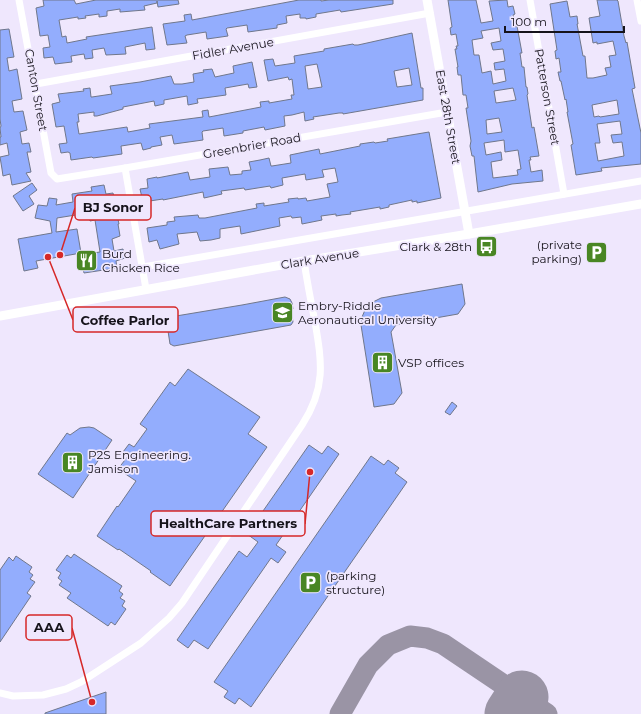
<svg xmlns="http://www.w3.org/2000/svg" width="641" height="714" viewBox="0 0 641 714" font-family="Montserrat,sans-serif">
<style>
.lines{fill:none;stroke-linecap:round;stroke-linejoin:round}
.taxiway{stroke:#9a94a5;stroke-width:21}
.runway{stroke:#9a94a5;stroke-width:53}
.building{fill:#93adfd;stroke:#70778b;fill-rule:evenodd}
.street{stroke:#fff;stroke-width:7}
.secondary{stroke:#fff;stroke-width:9}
.labels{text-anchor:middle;stroke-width:3.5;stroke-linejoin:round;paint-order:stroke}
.street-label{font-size:12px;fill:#16131b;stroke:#efe7fd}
.poi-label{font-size:12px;fill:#16131b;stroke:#efe7fd;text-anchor:start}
.leader{fill:none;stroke:#d62828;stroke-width:1.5}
.callout-dot{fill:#d62828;stroke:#efe7fd;stroke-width:1.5}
.callout{fill:#efe7fd;stroke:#d62828;stroke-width:1.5}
.callout-label{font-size:13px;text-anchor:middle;font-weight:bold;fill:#16131b}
</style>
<rect width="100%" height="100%" fill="#efe7fd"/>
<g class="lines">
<!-- taxiway -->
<path class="taxiway" d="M 340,714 L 368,665 L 388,645 L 410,636 L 427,638 L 443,644 L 547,714"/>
<!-- runway -->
<path class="runway" d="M 511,714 L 522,697"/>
</g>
<!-- building -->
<g class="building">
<path d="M 43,0 L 74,0 L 76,4 L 96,0 L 178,0 L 179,4 L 158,7 L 157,1 L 157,3 L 144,6 L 145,10 L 120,12 L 120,9 L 107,11 L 107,16 L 99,17 L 99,14 L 85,16 L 86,18 L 78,19 L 78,17 L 59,20 L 62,37 L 66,36 L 67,43 L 87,39 L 86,37 L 152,27 L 155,49 L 146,50 L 145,43 L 125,47 L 126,54 L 106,55 L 104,48 L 92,50 L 93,58 L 85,59 L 84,54 L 71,56 L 72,62 L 55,64 L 53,57 L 44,58 L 43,48 L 50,47 L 48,35 L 40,36 L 36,8 L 44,6 Z"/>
<path d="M 299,0 L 321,0 L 321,1 L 329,0 L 393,0 L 393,4 L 341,12 L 340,10 L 316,14 L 316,17 L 306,19 L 306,18 L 300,18 L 300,14 L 286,16 L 287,23 L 277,25 L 277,28 L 248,32 L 247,25 L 227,28 L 226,29 L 228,36 L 207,39 L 206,32 L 187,35 L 185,36 L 187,43 L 167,45 L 163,24 L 185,21 L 184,15 L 191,14 L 192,20 Z"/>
<path d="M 448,0 L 476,0 L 481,23 L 493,21 L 489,1 L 507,0 L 508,7 L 513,6 L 515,14 L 513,15 L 515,27 L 517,26 L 522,53 L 520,53 L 522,67 L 524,67 L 526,87 L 527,87 L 528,94 L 527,95 L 532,128 L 534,127 L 539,156 L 530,157 L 531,160 L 529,160 L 531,172 L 542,170 L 543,181 L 512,184 L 478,192 L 474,156 L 472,156 L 470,146 L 471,141 L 466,108 L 468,108 L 466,95 L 463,95 L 461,75 L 458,75 L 457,67 L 458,67 L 455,49 L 457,49 L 456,46 L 458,46 L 456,34 L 451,35 L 450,28 L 452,27 ZM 499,28 L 501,41 L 491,43 L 493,50 L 503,49 L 505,61 L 494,63 L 495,70 L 504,69 L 506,81 L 493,84 L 491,71 L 482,73 L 479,55 L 474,55 L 472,40 L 483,38 L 481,31 ZM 513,88 L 516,100 L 496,103 L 494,91 ZM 499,118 L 502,132 L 487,134 L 486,120 ZM 504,140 L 505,152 L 518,150 L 521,169 L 517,170 L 518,175 L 493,178 L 491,162 L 502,160 L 501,152 L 486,155 L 484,143 Z"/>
<path d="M 597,0 L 617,0 L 618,1 L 624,36 L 626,43 L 627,42 L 635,88 L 632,89 L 641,133 L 641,164 L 601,168 L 602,171 L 576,175 L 571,145 L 573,144 L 567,112 L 568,112 L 566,99 L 565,100 L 561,81 L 560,81 L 558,72 L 561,72 L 559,58 L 556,59 L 555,51 L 557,50 L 550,4 L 567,1 L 570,17 L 577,16 L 578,24 L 577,24 L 583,56 L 585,56 L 587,78 L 593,78 L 607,75 L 605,68 L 611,67 L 609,56 L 616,55 L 613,41 L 597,44 L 597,42 L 593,43 L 589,18 L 600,16 ZM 617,100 L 619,114 L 600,117 L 599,116 L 594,117 L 592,105 ZM 620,121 L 622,134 L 611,135 L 613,143 L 622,142 L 624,156 L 598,161 L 595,143 L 600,143 L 597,124 Z"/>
<path d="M 9,29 L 14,57 L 7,58 L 9,71 L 17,69 L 22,99 L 12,101 L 14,112 L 23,111 L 27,130 L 20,132 L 22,144 L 29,143 L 31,152 L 27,152 L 31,172 L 26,173 L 31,181 L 12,185 L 10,174 L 3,176 L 2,169 L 0,157 L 9,155 L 7,143 L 0,145 L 0,137 L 1,137 L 0,128 L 1,126 L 0,119 L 0,30 Z"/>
<path d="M 412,33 L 421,88 L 423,88 L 423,100 L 343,114 L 343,113 L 339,113 L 313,117 L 314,119 L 305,121 L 304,112 L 292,115 L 284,116 L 285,126 L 265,130 L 264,127 L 243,131 L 243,133 L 224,136 L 223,128 L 203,131 L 202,132 L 203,140 L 174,144 L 172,135 L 160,137 L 162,145 L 151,147 L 151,148 L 143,150 L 141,143 L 121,146 L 122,154 L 93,158 L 92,157 L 71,160 L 70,153 L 68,152 L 61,153 L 59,144 L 67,143 L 64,126 L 56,127 L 52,104 L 60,102 L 58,94 L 84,91 L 83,89 L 90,88 L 91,97 L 92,97 L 112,94 L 110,86 L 140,82 L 171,76 L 174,84 L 182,84 L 194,82 L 193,74 L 204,72 L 203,70 L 212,69 L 215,77 L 234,73 L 233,66 L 252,62 L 257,87 L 249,88 L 248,84 L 225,88 L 226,95 L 197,99 L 198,103 L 188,105 L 187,96 L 164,100 L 164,104 L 155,106 L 154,101 L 123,107 L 123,109 L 97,116 L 94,116 L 94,112 L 78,114 L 79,122 L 77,122 L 79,134 L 127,127 L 128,132 L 150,128 L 149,124 L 203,117 L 202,111 L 208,110 L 209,117 L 261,107 L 260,102 L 269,101 L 269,103 L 292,99 L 291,95 L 294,95 L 292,79 L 289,80 L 288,77 L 268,81 L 264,60 L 273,59 L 275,66 L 295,63 L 294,56 L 324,51 L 324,49 L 353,44 L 354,45 L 358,45 ZM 317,64 L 322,87 L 308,89 L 305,66 ZM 409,68 L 412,85 L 397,87 L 394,71 Z"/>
<path d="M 429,132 L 441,198 L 417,203 L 417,201 L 412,202 L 412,200 L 389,205 L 389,207 L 380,209 L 380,207 L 350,212 L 351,214 L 342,215 L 336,216 L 336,214 L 321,216 L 322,220 L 302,224 L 301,217 L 292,218 L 291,216 L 279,218 L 280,226 L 241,234 L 240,226 L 220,229 L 220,238 L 211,240 L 200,241 L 197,232 L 177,234 L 179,244 L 160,249 L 157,240 L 149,242 L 147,228 L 167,225 L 167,222 L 175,221 L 174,217 L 198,215 L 199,218 L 205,218 L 257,208 L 256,204 L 264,203 L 264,206 L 289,202 L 288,199 L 298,198 L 298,199 L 306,198 L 307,201 L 330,197 L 327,184 L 338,182 L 335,168 L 322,170 L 324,177 L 306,180 L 305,174 L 282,178 L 283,185 L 271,188 L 270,186 L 245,190 L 244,188 L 221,191 L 222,194 L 204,198 L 203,192 L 163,200 L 163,199 L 143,202 L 140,189 L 148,188 L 147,179 L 157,177 L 157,178 L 188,172 L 190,180 L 210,177 L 209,169 L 228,167 L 230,175 L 242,174 L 242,171 L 251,170 L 249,162 L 260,160 L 269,158 L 271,166 L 272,166 L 291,163 L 290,155 L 319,149 L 320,154 L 360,146 L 360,144 L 374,142 L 375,143 L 388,141 L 387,139 Z"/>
<path d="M 32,183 L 37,190 L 29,196 L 34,204 L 23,211 L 13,196 Z"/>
<path d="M 104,185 L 106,194 L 113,193 L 115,202 L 114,203 L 106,204 L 108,216 L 117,215 L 119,224 L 118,224 L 120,236 L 112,239 L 114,251 L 123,249 L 125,258 L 116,261 L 117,268 L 84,273 L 80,255 L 100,252 L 95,220 L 90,221 L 88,213 L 57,218 L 56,232 L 77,229 L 81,253 L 36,261 L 38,268 L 24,271 L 18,239 L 52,233 L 50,221 L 35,218 L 38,205 L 47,206 L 49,198 L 57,199 L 56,205 L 73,202 L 72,194 L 92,191 L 91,187 Z"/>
<path d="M 462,284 L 465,304 L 458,314 L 396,325 L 391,332 L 402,393 L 394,404 L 374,407 L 361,325 L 362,317 L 365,310 L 373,302 L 381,298 Z"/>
<path d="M 285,297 L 290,299 L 292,303 L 293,309 L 291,310 L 293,322 L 291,325 L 174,346 L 170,344 L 168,331 L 166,331 L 165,323 L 167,319 L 170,317 L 242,305 Z"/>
<path d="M 188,369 L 260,417 L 248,434 L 267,447 L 170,586 L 150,572 L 151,571 L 119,549 L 118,550 L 97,536 L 117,506 L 118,507 L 136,481 L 118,469 L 128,456 L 123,452 L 129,444 L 134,447 L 147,429 L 140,424 L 170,382 L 175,386 Z"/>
<path d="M 452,402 L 457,406 L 450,415 L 445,412 Z"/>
<path d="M 89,427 L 94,428 L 112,440 L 73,498 L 38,474 L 67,433 L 70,435 L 80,428 Z"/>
<path d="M 309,445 L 322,454 L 328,446 L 339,454 L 276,545 L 286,552 L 278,563 L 271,558 L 208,649 L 194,640 L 188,648 L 177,640 L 239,551 L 247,557 L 258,542 L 247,534 Z"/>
<path d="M 371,456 L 384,465 L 388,460 L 399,468 L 395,473 L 407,482 L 251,707 L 239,698 L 235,704 L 224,697 L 228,691 L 214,682 Z"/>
<path d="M 74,554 L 122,586 L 119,591 L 123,594 L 120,598 L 125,601 L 122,606 L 126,609 L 115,625 L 111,622 L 108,626 L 67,598 L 71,593 L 59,585 L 62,581 L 58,578 L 61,573 L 56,570 L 67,555 L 71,558 Z"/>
<path d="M 16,556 L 32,567 L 29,572 L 33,575 L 30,579 L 35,582 L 27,593 L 31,596 L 0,642 L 0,570 L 9,557 L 13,561 Z"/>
<path d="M 106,692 L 106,714 L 45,714 L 45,713 Z"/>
</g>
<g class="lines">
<!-- street -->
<g class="street">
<path d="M 19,0 L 51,173 L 57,179 L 125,168 L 447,112"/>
<path d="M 530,0 L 564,194"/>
<path d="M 637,0 L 641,21"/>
<path d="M 36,84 L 430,13"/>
<path d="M 125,168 L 146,289"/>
<path d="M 143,267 L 641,181"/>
<path d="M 0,693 L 13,696 L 43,695 L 66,689 L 81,682 L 141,643 L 169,618 L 182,603 L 302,425 C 326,388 322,363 315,322 C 311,302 307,281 304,261"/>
</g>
<!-- secondary -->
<g class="secondary">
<path d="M 427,0 L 469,234"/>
<path d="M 0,316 L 304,261 L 469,234 L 641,204"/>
</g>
</g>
<!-- icons -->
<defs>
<symbol id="bus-square" viewBox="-11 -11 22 22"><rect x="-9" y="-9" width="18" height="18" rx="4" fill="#498624" stroke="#efe7fd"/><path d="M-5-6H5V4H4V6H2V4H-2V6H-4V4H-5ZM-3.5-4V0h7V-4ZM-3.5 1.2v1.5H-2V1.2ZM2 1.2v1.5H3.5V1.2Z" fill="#fff"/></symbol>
<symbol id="parking-square" viewBox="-11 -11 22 22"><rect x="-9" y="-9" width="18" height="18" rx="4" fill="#498624" stroke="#efe7fd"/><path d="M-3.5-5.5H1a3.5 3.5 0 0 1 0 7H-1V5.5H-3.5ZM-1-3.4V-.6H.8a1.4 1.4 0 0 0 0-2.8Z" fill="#fff"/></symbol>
<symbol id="restaurant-square" viewBox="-11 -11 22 22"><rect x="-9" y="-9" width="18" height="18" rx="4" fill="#498624" stroke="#efe7fd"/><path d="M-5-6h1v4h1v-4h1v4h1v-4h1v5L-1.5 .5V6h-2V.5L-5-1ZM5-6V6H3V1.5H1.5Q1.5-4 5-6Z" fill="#fff"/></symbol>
<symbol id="university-square" viewBox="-11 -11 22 22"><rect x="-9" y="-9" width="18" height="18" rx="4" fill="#498624" stroke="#efe7fd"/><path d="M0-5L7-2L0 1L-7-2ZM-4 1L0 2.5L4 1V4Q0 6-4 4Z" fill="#fff"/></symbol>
<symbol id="building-square" viewBox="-11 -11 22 22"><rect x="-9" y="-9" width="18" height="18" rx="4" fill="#498624" stroke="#efe7fd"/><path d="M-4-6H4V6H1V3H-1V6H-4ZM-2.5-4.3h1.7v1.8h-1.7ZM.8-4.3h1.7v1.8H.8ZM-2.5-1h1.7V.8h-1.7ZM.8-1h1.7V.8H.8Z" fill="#fff"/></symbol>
</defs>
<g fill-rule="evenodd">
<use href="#bus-square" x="474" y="234" width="25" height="25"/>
<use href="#parking-square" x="584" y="240" width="25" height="25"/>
<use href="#restaurant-square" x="74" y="248" width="25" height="25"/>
<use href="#university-square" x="270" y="300" width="25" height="25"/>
<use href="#building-square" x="370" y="350" width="25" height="25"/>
<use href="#building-square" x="60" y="450" width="25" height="25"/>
<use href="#parking-square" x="298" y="570" width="25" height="25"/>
</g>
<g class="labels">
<!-- street labels -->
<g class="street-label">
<text transform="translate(233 49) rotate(-10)" y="4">Fidler Avenue</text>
<text transform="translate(36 90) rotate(80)" y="4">Canton Street</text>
<text transform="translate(547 97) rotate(80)" y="4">Patterson Street</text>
<text transform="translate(448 117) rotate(80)" y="4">East 28th Street</text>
<text transform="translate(252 146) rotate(-10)" y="4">Greenbrier Road</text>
<text transform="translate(320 259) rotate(-9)" y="4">Clark Avenue</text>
</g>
<!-- poi labels -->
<g class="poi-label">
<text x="582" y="249" text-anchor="end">(private<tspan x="582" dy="14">parking)</tspan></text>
<text x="472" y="251" text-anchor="end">Clark &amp; 28th</text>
<text x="102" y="258">Burd<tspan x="102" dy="14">Chicken Rice</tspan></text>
<text x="298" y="310">Embry-Riddle<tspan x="298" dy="14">Aeronautical University</tspan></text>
<text x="398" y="367">VSP offices</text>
<text x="88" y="459">P2S Engineering.<tspan x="88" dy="14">Jamison</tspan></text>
<text x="326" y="580">(parking<tspan x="326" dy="14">structure)</tspan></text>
</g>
</g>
<!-- callouts -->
<path class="leader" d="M60 255L75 208M48 257L73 320M310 472L305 524M92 702L72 628"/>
<g class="callout-dot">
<circle cx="60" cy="255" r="4"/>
<circle cx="48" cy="257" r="4"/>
<circle cx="310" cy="472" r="4"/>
<circle cx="92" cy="702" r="4"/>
</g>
<g class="callout">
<rect x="75" y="195" width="76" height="25" rx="4"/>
<rect x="73" y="307" width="105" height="25" rx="4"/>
<rect x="151" y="511" width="154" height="25" rx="4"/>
<rect x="26" y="615" width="46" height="25" rx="4"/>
</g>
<g class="callout-label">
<text x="113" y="212">BJ Sonor</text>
<text x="125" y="325">Coffee Parlor</text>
<text x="228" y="528">HealthCare Partners</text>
<text x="49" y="632">AAA</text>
</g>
<!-- scale -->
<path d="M505 26v6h119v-6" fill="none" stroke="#16131b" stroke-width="2"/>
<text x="511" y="26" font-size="12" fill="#16131b" stroke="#efe7fd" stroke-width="3" paint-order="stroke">100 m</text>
</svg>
